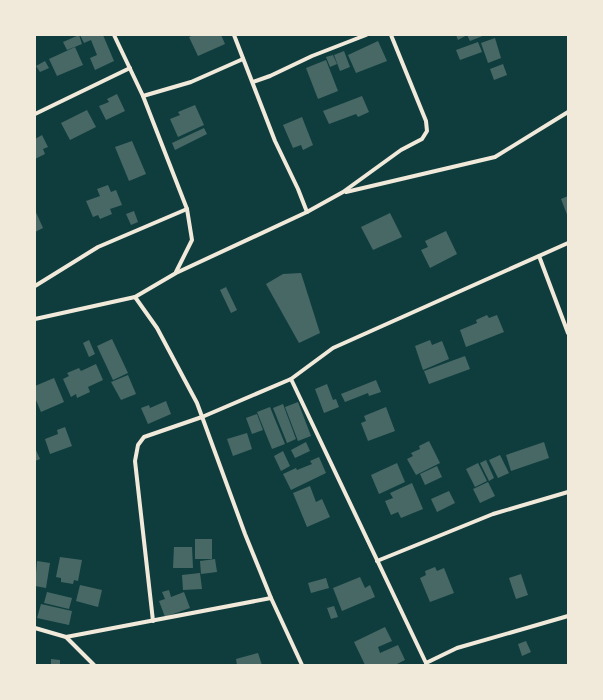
<svg xmlns="http://www.w3.org/2000/svg" width="603" height="700" viewBox="0 0 603 700" font-family="'Public Sans',sans-serif">
<style>
.building{fill:#486865}
.lines{fill:none;stroke-linecap:round;stroke-linejoin:round}
.minor{stroke:#f1e9da;stroke-width:4}
</style>
<rect width="100%" height="100%" fill="#0f3d3e"/>
<!-- building -->
<g class="building">
<path d="M 79,35 L 82,44 L 67,50 L 63,42 Z"/>
<path d="M 80,35 L 103,35 L 114,61 L 95,70 L 90,58 L 97,55 L 91,40 L 84,43 Z"/>
<path d="M 194,35 L 221,35 L 225,44 L 198,56 L 189,37 Z"/>
<path d="M 456,35 L 485,35 L 470,41 L 467,35 L 458,40 Z"/>
<path d="M 495,38 L 501,58 L 488,63 L 481,43 Z"/>
<path d="M 378,41 L 387,61 L 356,73 L 348,55 Z"/>
<path d="M 478,42 L 482,52 L 460,60 L 456,50 Z"/>
<path d="M 75,47 L 83,65 L 57,76 L 49,59 Z"/>
<path d="M 344,51 L 350,67 L 340,71 L 334,55 Z"/>
<path d="M 333,55 L 337,64 L 330,67 L 326,57 Z"/>
<path d="M 326,60 L 338,91 L 318,99 L 306,68 Z"/>
<path d="M 45,61 L 49,68 L 40,72 L 36,66 Z"/>
<path d="M 503,64 L 507,75 L 494,80 L 490,69 Z"/>
<path d="M 117,94 L 125,111 L 106,120 L 99,106 L 109,102 L 107,99 Z"/>
<path d="M 362,96 L 369,112 L 358,117 L 356,114 L 329,124 L 323,111 Z"/>
<path d="M 195,105 L 204,125 L 178,137 L 170,119 L 180,115 L 178,112 Z"/>
<path d="M 87,110 L 96,127 L 70,140 L 61,123 Z"/>
<path d="M 302,117 L 313,145 L 303,150 L 301,145 L 293,148 L 283,125 Z"/>
<path d="M 204,128 L 207,134 L 175,150 L 172,143 Z"/>
<path d="M 42,135 L 48,147 L 43,149 L 45,154 L 35,159 L 35,139 Z"/>
<path d="M 132,141 L 146,174 L 129,181 L 115,147 Z"/>
<path d="M 108,185 L 111,192 L 116,190 L 122,205 L 110,209 L 112,214 L 100,219 L 98,215 L 93,217 L 86,201 L 100,196 L 97,189 Z"/>
<path d="M 568,196 L 568,217 L 561,199 Z"/>
<path d="M 35,210 L 43,228 L 35,232 Z"/>
<path d="M 134,211 L 138,222 L 131,225 L 126,214 Z"/>
<path d="M 390,213 L 402,237 L 373,250 L 361,227 Z"/>
<path d="M 446,231 L 457,254 L 430,268 L 421,250 L 428,247 L 425,241 Z"/>
<path d="M 301,273 L 320,333 L 299,343 L 266,284 L 283,274 Z"/>
<path d="M 226,287 L 237,310 L 231,313 L 220,290 Z"/>
<path d="M 487,315 L 489,318 L 497,315 L 504,332 L 466,347 L 460,330 L 477,323 L 476,320 Z"/>
<path d="M 112,339 L 128,373 L 113,380 L 97,346 Z"/>
<path d="M 89,340 L 95,354 L 89,357 L 83,343 Z"/>
<path d="M 430,340 L 432,345 L 442,341 L 449,359 L 423,370 L 415,346 Z"/>
<path d="M 465,356 L 470,369 L 429,384 L 424,371 Z"/>
<path d="M 96,364 L 103,380 L 88,387 L 90,392 L 77,398 L 76,394 L 71,397 L 63,379 L 69,376 L 67,373 L 79,368 L 81,371 Z"/>
<path d="M 128,375 L 136,394 L 121,400 L 111,382 Z"/>
<path d="M 54,378 L 64,402 L 41,412 L 35,398 L 35,386 Z"/>
<path d="M 376,380 L 381,392 L 369,396 L 368,393 L 345,402 L 341,394 Z"/>
<path d="M 327,384 L 333,400 L 336,399 L 339,407 L 324,413 L 315,389 Z"/>
<path d="M 166,401 L 171,414 L 148,424 L 141,408 L 149,405 L 150,408 Z"/>
<path d="M 298,402 L 311,436 L 298,441 L 285,407 Z"/>
<path d="M 283,404 L 296,439 L 287,443 L 273,408 Z"/>
<path d="M 270,407 L 285,444 L 272,449 L 257,412 Z"/>
<path d="M 386,407 L 395,431 L 368,441 L 361,423 L 366,421 L 364,416 Z"/>
<path d="M 257,414 L 263,430 L 252,434 L 246,418 Z"/>
<path d="M 65,427 L 72,446 L 50,454 L 45,439 L 58,434 L 57,430 Z"/>
<path d="M 247,433 L 252,449 L 233,456 L 227,439 Z"/>
<path d="M 429,441 L 440,463 L 416,475 L 407,459 L 413,456 L 411,453 L 420,449 L 419,446 Z"/>
<path d="M 306,442 L 310,451 L 295,458 L 291,450 Z"/>
<path d="M 544,442 L 549,458 L 511,471 L 506,455 Z"/>
<path d="M 35,448 L 40,459 L 35,461 Z"/>
<path d="M 283,451 L 290,466 L 281,471 L 274,456 Z"/>
<path d="M 500,455 L 509,473 L 498,478 L 489,460 Z"/>
<path d="M 319,457 L 326,473 L 291,490 L 283,474 L 296,468 L 297,470 L 312,464 L 310,461 Z"/>
<path d="M 486,460 L 494,478 L 489,481 L 480,463 Z"/>
<path d="M 397,463 L 405,482 L 379,494 L 371,475 Z"/>
<path d="M 478,463 L 487,481 L 475,487 L 466,469 Z"/>
<path d="M 437,466 L 442,477 L 425,485 L 420,474 Z"/>
<path d="M 488,482 L 495,496 L 480,503 L 473,489 Z"/>
<path d="M 412,483 L 423,509 L 401,518 L 398,512 L 391,515 L 385,501 L 393,498 L 390,493 Z"/>
<path d="M 310,486 L 316,502 L 322,499 L 330,517 L 307,527 L 293,493 Z"/>
<path d="M 449,491 L 455,503 L 437,512 L 431,499 Z"/>
<rect x="195" y="539" width="17" height="20"/>
<path d="M 174,547 L 192,547 L 193,568 L 173,568 Z"/>
<path d="M 60,557 L 82,560 L 78,581 L 74,580 L 73,584 L 61,582 L 61,578 L 56,577 Z"/>
<path d="M 215,559 L 217,572 L 201,574 L 200,561 Z"/>
<path d="M 37,561 L 50,563 L 46,588 L 35,586 Z"/>
<path d="M 435,567 L 437,571 L 444,568 L 454,593 L 430,602 L 420,578 L 426,575 L 425,571 Z"/>
<path d="M 200,573 L 202,589 L 183,590 L 182,575 Z"/>
<path d="M 521,574 L 528,595 L 516,599 L 509,578 Z"/>
<path d="M 360,577 L 365,588 L 370,585 L 375,597 L 342,611 L 333,588 Z"/>
<path d="M 326,578 L 329,588 L 311,593 L 308,583 Z"/>
<path d="M 80,585 L 102,590 L 98,607 L 76,601 Z"/>
<path d="M 169,590 L 171,597 L 184,592 L 190,608 L 165,617 L 159,601 L 165,599 L 162,592 Z"/>
<path d="M 47,592 L 72,598 L 69,609 L 44,603 Z"/>
<path d="M 41,604 L 72,611 L 69,625 L 37,618 Z"/>
<path d="M 334,606 L 338,617 L 331,619 L 327,608 Z"/>
<path d="M 385,627 L 392,641 L 378,647 L 380,653 L 398,645 L 405,660 L 395,665 L 365,665 L 354,642 Z"/>
<path d="M 526,641 L 531,652 L 522,656 L 518,644 Z"/>
<path d="M 258,653 L 262,665 L 237,665 L 236,659 Z"/>
<path d="M 51,659 L 60,660 L 60,665 L 51,665 Z"/>
</g>
<g class="lines">
<!-- minor -->
<g class="minor">
<path d="M 114,35 L 143,96 L 187,209 L 192,240 L 176,272"/>
<path d="M 234,35 L 275,141 L 298,189 L 307,212"/>
<path d="M 253,82 L 270,76 L 312,56 L 366,35"/>
<path d="M 143,96 L 191,82 L 243,59"/>
<path d="M 35,114 L 130,68"/>
<path d="M 346,192 L 495,157 L 568,112"/>
<path d="M 539,256 L 568,333"/>
<path d="M 35,286 L 98,247 L 187,209"/>
<path d="M 135,297 L 157,328 L 197,403 L 245,534 L 271,598 L 302,665"/>
<path d="M 35,319 L 135,297 L 176,273 L 307,212 L 343,192 L 401,150 L 422,139 L 427,131 L 426,121 L 391,35"/>
<path d="M 291,379 L 426,663"/>
<path d="M 377,561 L 493,514 L 568,492"/>
<path d="M 153,621 L 135,461 L 138,445 L 144,437 L 202,417 L 291,379 L 333,348 L 568,243"/>
<path d="M 35,628 L 66,637 L 94,665"/>
<path d="M 66,637 L 271,598"/>
<path d="M 427,665 L 426,663 L 457,648 L 568,616"/>
</g>
</g>
<!-- border -->
<rect width="603" height="700" fill="none" stroke="#f1e9da" stroke-width="72"/>
</svg>
